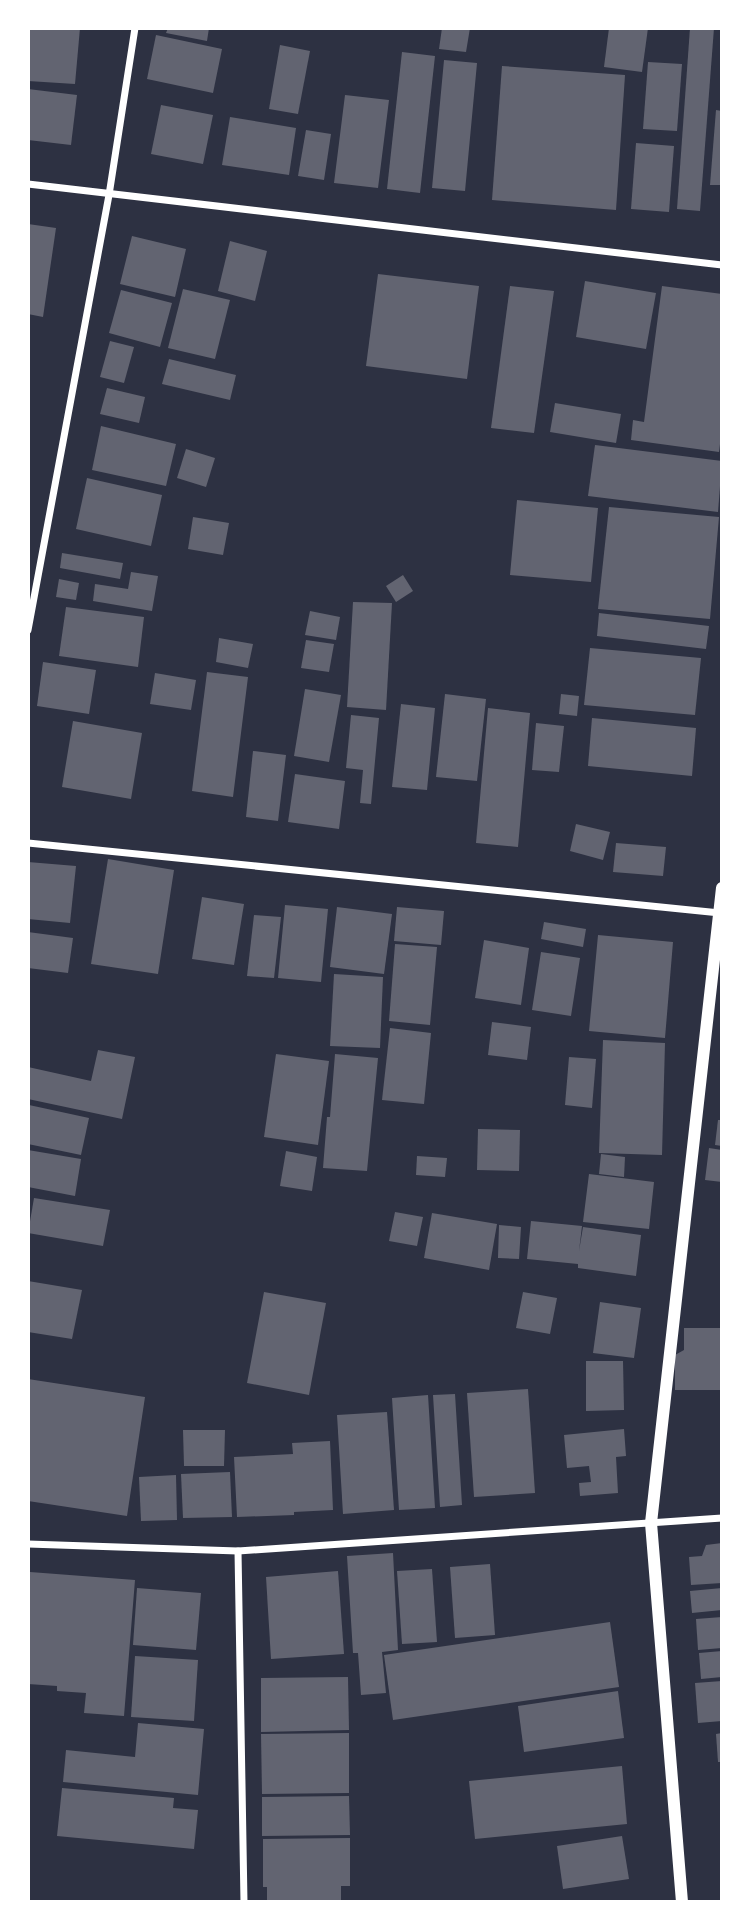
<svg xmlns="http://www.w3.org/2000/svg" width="750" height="1930" viewBox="0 0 750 1930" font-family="Jost,sans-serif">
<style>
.building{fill:#626471}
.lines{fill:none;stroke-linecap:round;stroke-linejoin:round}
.minor{stroke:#fff;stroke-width:7}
.tertiary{stroke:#fff;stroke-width:12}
</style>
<rect width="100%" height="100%" fill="#2d3142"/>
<!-- building -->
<g class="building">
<path d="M 28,28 L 80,28 L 75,84 L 28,81 Z"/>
<path d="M 168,28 L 209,28 L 207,41 L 166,33 Z"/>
<path d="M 442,28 L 470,28 L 466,52 L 439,49 Z"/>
<path d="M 609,28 L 648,28 L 642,72 L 604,67 Z"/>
<path d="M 690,28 L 714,28 L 700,211 L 677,209 Z"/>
<path d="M 156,35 L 222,49 L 213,93 L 147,79 Z"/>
<path d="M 280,45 L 310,51 L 298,114 L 269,109 Z"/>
<path d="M 402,52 L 435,56 L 420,193 L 387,189 Z"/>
<path d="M 444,60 L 477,63 L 465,191 L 432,188 Z"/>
<path d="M 648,62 L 682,64 L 677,131 L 643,129 Z"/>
<path d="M 502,66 L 625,75 L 616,210 L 492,200 Z"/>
<path d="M 28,89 L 77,95 L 71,145 L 28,140 Z"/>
<path d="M 345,95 L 389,100 L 378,188 L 334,183 Z"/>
<path d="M 161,105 L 213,115 L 203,164 L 151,154 Z"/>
<path d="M 716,110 L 722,111 L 722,185 L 710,185 Z"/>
<path d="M 230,117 L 296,128 L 289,175 L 222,165 Z"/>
<path d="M 306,130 L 331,134 L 324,180 L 298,176 Z"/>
<path d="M 636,143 L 674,146 L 669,212 L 631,209 Z"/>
<path d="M 28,224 L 56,228 L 43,317 L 28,314 Z"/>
<path d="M 132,236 L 186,249 L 175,297 L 120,284 Z"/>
<path d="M 230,241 L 267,251 L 255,301 L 218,291 Z"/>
<path d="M 378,274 L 479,286 L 467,379 L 366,366 Z"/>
<path d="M 585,281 L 656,293 L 646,349 L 576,337 Z"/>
<path d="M 510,286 L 554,291 L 534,433 L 491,428 Z"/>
<path d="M 662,286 L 722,294 L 722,428 L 719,452 L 631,440 L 633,420 L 644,422 Z"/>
<path d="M 183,289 L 230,300 L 215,359 L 168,348 Z"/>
<path d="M 121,290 L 172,303 L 160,347 L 109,333 Z"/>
<path d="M 110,341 L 134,347 L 124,383 L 100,377 Z"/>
<path d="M 169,359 L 236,375 L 230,400 L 162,384 Z"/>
<path d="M 107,388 L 145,397 L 139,423 L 100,414 Z"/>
<path d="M 555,403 L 621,414 L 616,443 L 550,432 Z"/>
<path d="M 101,426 L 176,444 L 166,486 L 92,470 Z"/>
<path d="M 595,445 L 722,461 L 718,512 L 588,496 Z"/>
<path d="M 186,449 L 215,458 L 206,487 L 177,478 Z"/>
<path d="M 87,478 L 162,495 L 151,546 L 76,529 Z"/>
<path d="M 517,500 L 598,508 L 591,582 L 510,575 Z"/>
<path d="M 609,507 L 719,517 L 710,619 L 598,609 Z"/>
<path d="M 193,517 L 229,523 L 223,555 L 188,549 Z"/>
<path d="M 62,553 L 123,563 L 120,579 L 60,568 Z"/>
<path d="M 131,572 L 158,576 L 152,611 L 93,601 L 95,584 L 128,589 Z"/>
<path d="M 403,575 L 413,591 L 396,602 L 386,586 Z"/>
<path d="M 59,579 L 79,583 L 76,600 L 56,597 Z"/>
<path d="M 353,602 L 392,603 L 386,710 L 347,707 Z"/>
<path d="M 66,607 L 144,617 L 138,667 L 59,656 Z"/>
<path d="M 310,611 L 340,617 L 336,640 L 305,635 Z"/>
<path d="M 599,613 L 709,626 L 706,649 L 597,636 Z"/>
<path d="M 219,638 L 253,644 L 248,668 L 216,662 Z"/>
<path d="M 306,640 L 334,644 L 329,672 L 301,668 Z"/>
<path d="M 590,648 L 701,658 L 695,715 L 584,705 Z"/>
<path d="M 43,662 L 96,670 L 89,714 L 37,706 Z"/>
<path d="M 207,672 L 248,677 L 233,797 L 192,791 Z"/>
<path d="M 155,673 L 196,680 L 191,710 L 150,704 Z"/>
<path d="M 305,689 L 341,695 L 329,762 L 294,756 Z"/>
<path d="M 445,694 L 486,699 L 477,781 L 436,777 Z"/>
<path d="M 561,694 L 579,696 L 577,716 L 559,714 Z"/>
<path d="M 401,704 L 435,708 L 427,790 L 392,787 Z"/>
<path d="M 488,708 L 530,713 L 518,847 L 476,843 Z"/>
<path d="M 351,715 L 379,718 L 371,804 L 360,803 L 363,770 L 346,768 Z"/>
<path d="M 592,718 L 696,728 L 692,776 L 588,766 Z"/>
<path d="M 73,721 L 142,733 L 131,799 L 62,787 Z"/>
<path d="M 536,723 L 564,726 L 559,772 L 532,770 Z"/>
<path d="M 253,751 L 286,755 L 278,821 L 246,817 Z"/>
<path d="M 295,774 L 345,781 L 339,829 L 288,822 Z"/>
<path d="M 576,824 L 610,832 L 603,860 L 570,851 Z"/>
<path d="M 616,843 L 666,847 L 663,876 L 613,872 Z"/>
<path d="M 108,859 L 174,870 L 158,974 L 91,964 Z"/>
<path d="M 28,862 L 76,866 L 70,923 L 28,919 Z"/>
<path d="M 202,897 L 244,904 L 234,965 L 192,959 Z"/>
<path d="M 285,905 L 328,909 L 321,982 L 278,978 Z"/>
<path d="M 337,907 L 392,914 L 384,974 L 330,967 Z"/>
<path d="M 397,907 L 444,911 L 441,945 L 394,941 Z"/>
<path d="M 254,915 L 281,917 L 274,978 L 247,976 Z"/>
<path d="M 544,922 L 586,929 L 583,947 L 541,939 Z"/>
<path d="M 28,932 L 73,938 L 68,973 L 28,968 Z"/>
<path d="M 598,935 L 673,942 L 665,1038 L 589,1031 Z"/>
<path d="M 484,940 L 529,948 L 521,1005 L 475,998 Z"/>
<path d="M 395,944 L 437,947 L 430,1025 L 389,1021 Z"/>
<path d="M 541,952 L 580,958 L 571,1016 L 532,1010 Z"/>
<path d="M 334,974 L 383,977 L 380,1048 L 330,1046 Z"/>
<path d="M 492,1022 L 531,1027 L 527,1060 L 488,1055 Z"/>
<path d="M 390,1028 L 431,1033 L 424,1104 L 382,1100 Z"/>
<path d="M 603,1040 L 665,1043 L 662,1155 L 599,1153 Z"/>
<path d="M 98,1050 L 135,1057 L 122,1119 L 28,1099 L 28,1067 L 91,1081 Z"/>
<path d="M 276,1054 L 329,1061 L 318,1145 L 264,1137 Z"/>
<path d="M 335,1054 L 378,1058 L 367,1171 L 323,1168 L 327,1117 L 330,1117 Z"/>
<path d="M 569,1057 L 596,1059 L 592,1108 L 565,1105 Z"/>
<path d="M 29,1105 L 89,1118 L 81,1155 L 28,1144 Z"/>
<path d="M 718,1120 L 722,1120 L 722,1146 L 715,1145 Z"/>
<path d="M 478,1129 L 520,1130 L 519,1171 L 477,1170 Z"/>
<path d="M 709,1148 L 722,1150 L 722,1182 L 705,1180 Z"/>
<path d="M 28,1150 L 81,1159 L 75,1196 L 28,1187 Z"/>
<path d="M 286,1151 L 317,1157 L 312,1191 L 280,1186 Z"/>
<path d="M 601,1154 L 625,1157 L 624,1177 L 599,1174 Z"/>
<path d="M 417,1156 L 447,1158 L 445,1177 L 416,1175 Z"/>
<path d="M 589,1174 L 654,1182 L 649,1229 L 583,1222 Z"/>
<path d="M 34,1198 L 110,1210 L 103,1246 L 28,1233 Z"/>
<path d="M 395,1212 L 423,1217 L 417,1246 L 389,1241 Z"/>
<path d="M 432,1213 L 497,1224 L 489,1270 L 424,1258 Z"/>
<path d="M 531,1221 L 582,1226 L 579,1251 L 583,1227 L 641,1235 L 636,1276 L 578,1268 L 578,1264 L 527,1259 Z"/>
<path d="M 499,1225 L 521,1227 L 519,1259 L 498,1258 Z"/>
<path d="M 28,1281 L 82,1290 L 72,1339 L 28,1332 Z"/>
<path d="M 264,1292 L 326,1303 L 309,1395 L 247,1383 Z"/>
<path d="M 523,1292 L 557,1298 L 550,1334 L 516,1328 Z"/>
<path d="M 600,1302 L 641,1308 L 634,1358 L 593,1353 Z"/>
<path d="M 684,1328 L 722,1328 L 722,1390 L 675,1390 L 675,1355 L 684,1350 Z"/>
<path d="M 586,1361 L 623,1361 L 624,1410 L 586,1411 Z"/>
<path d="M 28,1379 L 145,1397 L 127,1516 L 28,1501 Z"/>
<path d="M 528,1389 L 535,1493 L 474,1497 L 467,1393 Z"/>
<path d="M 455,1394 L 462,1505 L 440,1507 L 433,1395 Z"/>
<path d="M 428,1395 L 435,1508 L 399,1510 L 392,1398 Z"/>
<path d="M 387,1412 L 394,1510 L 343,1514 L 337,1415 Z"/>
<path d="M 624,1429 L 626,1456 L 616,1457 L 618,1493 L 580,1496 L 579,1483 L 591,1482 L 589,1466 L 567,1468 L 564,1435 Z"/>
<path d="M 183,1430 L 225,1430 L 224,1466 L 184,1466 Z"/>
<path d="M 330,1441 L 333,1510 L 294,1512 L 294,1515 L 237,1517 L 234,1457 L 293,1454 L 292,1443 Z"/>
<path d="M 230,1472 L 232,1517 L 183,1518 L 181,1474 Z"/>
<path d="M 176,1475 L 177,1520 L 141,1521 L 139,1477 Z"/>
<path d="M 722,1543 L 722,1583 L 691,1585 L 689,1557 L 702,1556 L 706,1545 Z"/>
<path d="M 393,1553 L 398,1650 L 382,1652 L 386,1693 L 361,1695 L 358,1653 L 353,1653 L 347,1556 Z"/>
<path d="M 490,1564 L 495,1635 L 455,1638 L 450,1567 Z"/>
<path d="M 432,1569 L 437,1642 L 402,1644 L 397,1571 Z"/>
<path d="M 338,1571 L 344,1654 L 271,1659 L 266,1577 Z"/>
<path d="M 30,1572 L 135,1580 L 124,1716 L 84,1713 L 86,1693 L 57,1691 L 57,1686 L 28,1684 Z"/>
<path d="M 137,1588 L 201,1593 L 196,1650 L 133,1645 Z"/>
<path d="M 722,1588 L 722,1610 L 692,1613 L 690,1591 Z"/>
<path d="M 722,1617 L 722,1648 L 698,1650 L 696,1619 Z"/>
<path d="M 610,1622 L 619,1687 L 393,1720 L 384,1655 Z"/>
<path d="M 722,1651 L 722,1677 L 701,1679 L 699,1653 Z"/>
<path d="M 135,1656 L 198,1660 L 194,1721 L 131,1717 Z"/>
<path d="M 348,1677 L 349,1730 L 261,1732 L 261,1678 Z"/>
<path d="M 722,1681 L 722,1721 L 698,1723 L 695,1683 Z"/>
<path d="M 618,1691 L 624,1738 L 524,1752 L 518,1706 Z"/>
<path d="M 138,1723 L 204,1729 L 198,1795 L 63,1782 L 66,1750 L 135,1757 Z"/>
<path d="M 349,1733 L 349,1793 L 262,1794 L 261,1734 Z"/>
<path d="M 722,1733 L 722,1762 L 718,1762 L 716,1734 Z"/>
<path d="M 622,1766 L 627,1824 L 475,1839 L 469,1781 Z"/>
<path d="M 62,1788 L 174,1798 L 173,1808 L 198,1810 L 194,1849 L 57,1836 Z"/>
<path d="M 349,1796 L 350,1835 L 262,1836 L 262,1797 Z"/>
<path d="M 622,1836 L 629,1879 L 563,1889 L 557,1846 Z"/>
<path d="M 350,1838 L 350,1886 L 341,1886 L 341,1902 L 267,1902 L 267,1887 L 263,1887 L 263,1839 Z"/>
</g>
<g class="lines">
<!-- minor -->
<g class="minor">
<path d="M 28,184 L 722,265"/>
<path d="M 28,630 L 109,195 L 135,28"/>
<path d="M 28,843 L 720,913"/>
<path d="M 28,1544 L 238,1551 L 722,1518"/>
<path d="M 238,1551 L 244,1902"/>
</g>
<!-- tertiary -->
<path class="tertiary" d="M 682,1902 L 651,1523 L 722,888"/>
</g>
<!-- border -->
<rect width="750" height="1930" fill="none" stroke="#ffffff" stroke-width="60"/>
</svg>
